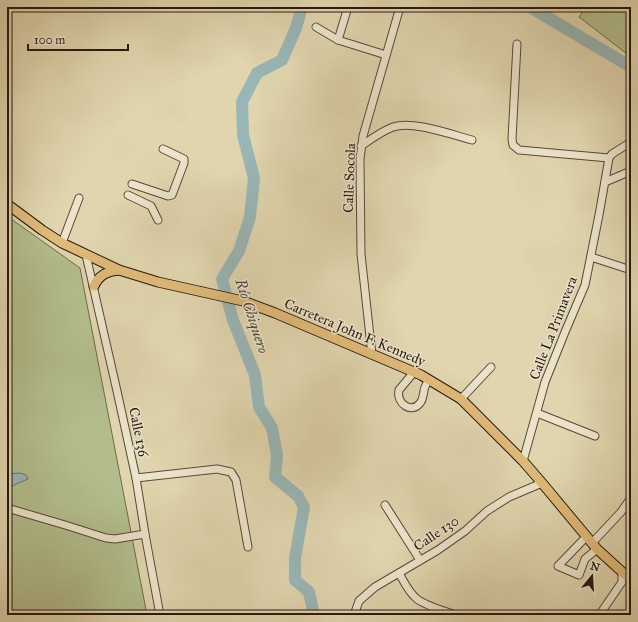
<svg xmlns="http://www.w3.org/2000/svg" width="638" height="622" viewBox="0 0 638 622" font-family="'IM FELL Great Primer',serif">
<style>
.green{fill:#b2bd8b;stroke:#6d6b4e}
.water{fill:#99b6b6;stroke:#6c7774}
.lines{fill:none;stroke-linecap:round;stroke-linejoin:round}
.river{stroke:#99b6b6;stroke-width:12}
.minor-casing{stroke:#564839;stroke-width:9}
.major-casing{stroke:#281912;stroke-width:11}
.minor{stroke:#ebe4ca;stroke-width:7}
.major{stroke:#e0ba77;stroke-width:9}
.labels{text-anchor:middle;stroke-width:3;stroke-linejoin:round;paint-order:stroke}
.street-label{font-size:14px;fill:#281912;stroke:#ebe4ca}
.water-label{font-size:15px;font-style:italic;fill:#4a4843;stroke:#ebe4ca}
</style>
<rect width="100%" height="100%" fill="#e0d5ae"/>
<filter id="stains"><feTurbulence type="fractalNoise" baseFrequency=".005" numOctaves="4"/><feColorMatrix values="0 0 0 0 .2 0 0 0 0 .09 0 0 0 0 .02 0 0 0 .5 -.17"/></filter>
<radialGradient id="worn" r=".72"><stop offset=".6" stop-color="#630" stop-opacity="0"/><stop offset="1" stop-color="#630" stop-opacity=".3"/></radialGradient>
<!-- green -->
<g class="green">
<path d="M 586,7 L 631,7 L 631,57 L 579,17 Z"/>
<path d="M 7,216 L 80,268 L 147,615 L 7,615 Z"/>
</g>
<!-- water -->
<path class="water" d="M 20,473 L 26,475 L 28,479 L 16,484 L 11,487 L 7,486 L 7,475 L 8,474 Z"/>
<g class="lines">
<!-- river -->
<g class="river">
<path d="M 302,7 L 296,28 L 282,60 L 257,73 L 242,102 L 243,135 L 254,178 L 250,217 L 239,251 L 222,279 L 233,320 L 255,375 L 259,407 L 272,428 L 277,455 L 275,477 L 298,496 L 304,507 L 295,558 L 295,580 L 309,592 L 314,615"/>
<path d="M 530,7 L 631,67"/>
</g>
<defs>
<g id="minor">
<path d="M 348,7 L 338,40 L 386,55"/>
<path d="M 316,27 L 338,40"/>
<path d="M 517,44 L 512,139 L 513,145 L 519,150 L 609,158"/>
<path d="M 361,146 C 371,139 382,131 393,127 C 412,120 453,135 472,140"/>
<path d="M 605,182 L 631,171"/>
<path d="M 132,184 L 168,196 L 172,195 L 184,163 L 184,159 L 163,149"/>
<path d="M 128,195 L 151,206 L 158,220"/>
<path d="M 62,243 L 79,198"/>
<path d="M 86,255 L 117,391 L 136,478 L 145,534 L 160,615"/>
<path d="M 591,257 L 631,270"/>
<path d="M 372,355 L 361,254 L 360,159 L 363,136 L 400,7"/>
<path d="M 414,372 L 399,390 C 396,404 412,414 420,403 C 423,400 423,395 424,391 C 424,387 427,383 429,380"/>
<path d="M 461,399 L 491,367"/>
<path d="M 537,413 L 595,436"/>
<path d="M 523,461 L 545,382 L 565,332 L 585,285 L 599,215 L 609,158 L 612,154 L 631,142"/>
<path d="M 136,478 L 217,469 L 231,472 L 236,480 L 248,547"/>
<path d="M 385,505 L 420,560"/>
<path d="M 7,508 L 65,525 L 106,538 L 115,539 L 145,534"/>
<path d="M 586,537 L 558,566 L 579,575 L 585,559 L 597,549"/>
<path d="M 592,543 L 621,512 L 630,499"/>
<path d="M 399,573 C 404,582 409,593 417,599 C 426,606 445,611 456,615"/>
<path d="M 600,614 L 622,582 L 622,572"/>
<path d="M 354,615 L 359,601 L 375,587 L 438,550 L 465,531 L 487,511 L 509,497 L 542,483"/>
</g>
<g id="major">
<path d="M 7,204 L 42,230 L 62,243 L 119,270 L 158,282 L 243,301 L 275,313 L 421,375 L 461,399 L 523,461 L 542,483 L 597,549 L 631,580"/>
<path d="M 94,286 C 99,275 107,271 119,270"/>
</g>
</defs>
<!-- minor casing -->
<use href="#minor" class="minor-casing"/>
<!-- major casing -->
<use href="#major" class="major-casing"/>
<!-- minor -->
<use href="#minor" class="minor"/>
<!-- major -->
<use href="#major" class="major"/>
</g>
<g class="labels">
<!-- street labels -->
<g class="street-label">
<text transform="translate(349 178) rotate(-88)" y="5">Calle Socola</text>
<text transform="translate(553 328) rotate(-69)" y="5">Calle La Primavera</text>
<text transform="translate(355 332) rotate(23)" y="5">Carretera John F. Kennedy</text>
<text transform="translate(139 432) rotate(78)" y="5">Calle 136</text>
<text transform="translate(436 533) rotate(-34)" y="5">Calle 130</text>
</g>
<!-- water labels -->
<g class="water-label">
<text transform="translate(252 316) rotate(72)" y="5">Río Chiquero</text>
</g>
</g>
<!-- margin -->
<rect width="638" height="622" fill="none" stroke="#e0d5ae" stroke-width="24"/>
<rect x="8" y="8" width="622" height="606" fill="none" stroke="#281912" stroke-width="2"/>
<rect x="12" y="12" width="614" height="598" fill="none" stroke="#281912"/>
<!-- north arrow -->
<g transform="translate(592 576) rotate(18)" stroke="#ebe4ca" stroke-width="3" paint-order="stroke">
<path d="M0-3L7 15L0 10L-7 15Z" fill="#281912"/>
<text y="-6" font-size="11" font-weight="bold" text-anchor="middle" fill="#281912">N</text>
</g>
<!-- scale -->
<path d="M28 44v6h100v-6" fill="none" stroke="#281912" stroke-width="2"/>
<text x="34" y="44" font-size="12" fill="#281912" stroke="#ebe4ca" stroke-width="3" paint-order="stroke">100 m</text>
<rect width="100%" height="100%" filter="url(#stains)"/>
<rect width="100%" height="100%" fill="url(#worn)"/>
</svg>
